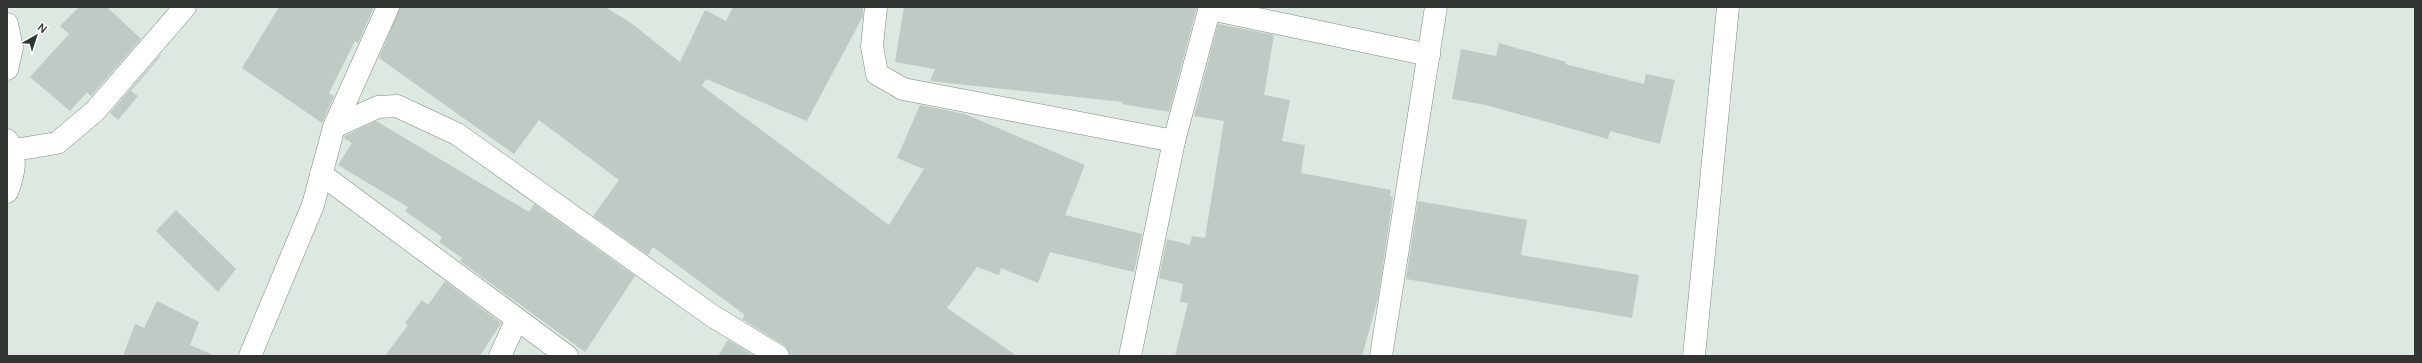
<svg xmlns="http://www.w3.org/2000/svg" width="2422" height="363" viewBox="0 0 2422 363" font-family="Manrope,sans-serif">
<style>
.building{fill:#becac3}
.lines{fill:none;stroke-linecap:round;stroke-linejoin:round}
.street-casing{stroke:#7f8a83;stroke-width:23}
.street{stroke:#fff;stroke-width:22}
</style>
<rect width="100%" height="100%" fill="#dce8e0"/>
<!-- building -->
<g class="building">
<path d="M 79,7 L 107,7 L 141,39 L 91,96 L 87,92 L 70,111 L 30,77 L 69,34 L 60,26 Z"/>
<path d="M 279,7 L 374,7 L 358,43 L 355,41 L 329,93 L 334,96 L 322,123 L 242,68 Z"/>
<path d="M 400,7 L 605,7 L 631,23 L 680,62 L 705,10 L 726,21 L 733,7 L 863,7 L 863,16 L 807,121 L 706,79 L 702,86 L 889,225 L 924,169 L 897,158 L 920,105 L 965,114 L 1085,165 L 1065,215 L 1142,234 L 1134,272 L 1050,252 L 1038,283 L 1001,268 L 999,275 L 977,267 L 947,308 L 1017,356 L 790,356 L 785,346 L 742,319 L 745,315 L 653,247 L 648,255 L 593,216 L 619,180 L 539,120 L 514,154 L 379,58 Z"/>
<path d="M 904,7 L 1197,7 L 1169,112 L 1122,104 L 1123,102 L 930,81 L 935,69 L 895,62 Z"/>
<path d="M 1218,24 L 1274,35 L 1264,95 L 1290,100 L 1282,141 L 1305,145 L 1301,173 L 1391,190 L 1390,196 L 1393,197 L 1378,298 L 1362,356 L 1175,356 L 1188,303 L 1180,302 L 1183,284 L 1159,278 L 1167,239 L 1190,245 L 1192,236 L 1205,238 L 1224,121 L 1194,116 Z"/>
<path d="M 1499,43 L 1566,62 L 1565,64 L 1644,84 L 1646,74 L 1675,80 L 1660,144 L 1610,131 L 1608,139 L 1486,105 L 1452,99 L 1461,49 L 1496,56 Z"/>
<path d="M 160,55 L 161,56 L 131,91 L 138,96 L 118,120 L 110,113 Z"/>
<path d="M 376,121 L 529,212 L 534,204 L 635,276 L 585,352 L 460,261 L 462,258 L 439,242 L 442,237 L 405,211 L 408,207 L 338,165 L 352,143 L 344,138 L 345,136 Z"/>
<path d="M 1418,201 L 1527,220 L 1521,255 L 1639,275 L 1632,318 L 1406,279 Z"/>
<path d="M 176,210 L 236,269 L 218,292 L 156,231 Z"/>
<path d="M 445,281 L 501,323 L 480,356 L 385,356 L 408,325 L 405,323 L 422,300 L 428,305 Z"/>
<path d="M 157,301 L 199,322 L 190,345 L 211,354 L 211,356 L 123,356 L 135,324 L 144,328 Z"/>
<path d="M 728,340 L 754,356 L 718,356 Z"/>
</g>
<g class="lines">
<defs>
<g id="street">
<path d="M 876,7 L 872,46 L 877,74 L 903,89 L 1174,141"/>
<path d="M 1210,9 L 1429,55"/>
<path d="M 7,24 L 12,48 L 7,69"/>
<path d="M 334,127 L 378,107 L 397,106 L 457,134 L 711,315 L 778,356"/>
<path d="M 7,140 C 18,156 14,174 7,192"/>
<path d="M 14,150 L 57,143 L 95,111 L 185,7"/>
<path d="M 321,174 L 567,356"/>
<path d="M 250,356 L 313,205 L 334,127 L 388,7"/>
<path d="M 500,356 L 517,319"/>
<path d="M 1130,356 L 1174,141 L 1210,7"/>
<path d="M 1381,356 L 1436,7"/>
<path d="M 1694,356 L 1728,7"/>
</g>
</defs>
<!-- street casing -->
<use href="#street" class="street-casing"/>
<!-- street -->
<use href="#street" class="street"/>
</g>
<!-- border -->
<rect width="2422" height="363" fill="none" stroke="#303532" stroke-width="16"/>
<!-- north arrow -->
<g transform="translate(36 36) rotate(39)" stroke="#ffffff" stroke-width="3" paint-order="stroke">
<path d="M0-3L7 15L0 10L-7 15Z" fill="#303532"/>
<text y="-6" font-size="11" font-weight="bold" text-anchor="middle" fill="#303532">N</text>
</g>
</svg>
